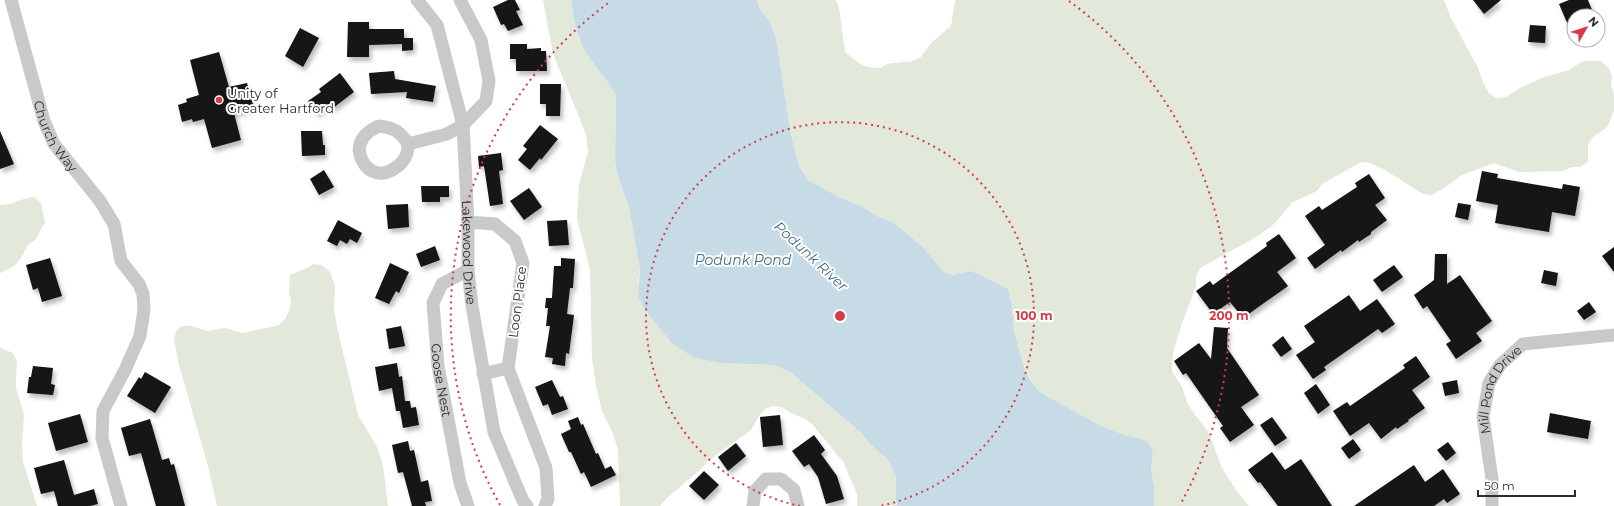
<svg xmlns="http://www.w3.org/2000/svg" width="1614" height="506" viewBox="0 0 1614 506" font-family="Montserrat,sans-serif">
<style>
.green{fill:#e2e8da}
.water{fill:#c7dbe7}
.building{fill:#131313;filter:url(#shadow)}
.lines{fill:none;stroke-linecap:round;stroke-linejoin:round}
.street{stroke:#c9c9c9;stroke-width:13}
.ring{fill:none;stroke:#d53c48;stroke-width:2;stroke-dasharray:2 4}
.poi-dot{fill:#d53c48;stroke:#fff;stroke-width:1.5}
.labels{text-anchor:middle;stroke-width:4;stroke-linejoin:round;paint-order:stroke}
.poi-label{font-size:13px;fill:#2c2c2c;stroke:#fff;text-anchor:start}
.street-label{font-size:13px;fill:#2c2c2c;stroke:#fff}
.water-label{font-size:14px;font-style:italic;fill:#426c86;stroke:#fff}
.centre{fill:#d53c48;stroke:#fff;stroke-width:2}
.ring-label{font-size:12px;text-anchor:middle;font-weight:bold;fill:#d53c48;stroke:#fff;stroke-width:4;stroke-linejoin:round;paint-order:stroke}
</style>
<defs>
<filter id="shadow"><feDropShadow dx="2.5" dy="4" stdDeviation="2" flood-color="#0004"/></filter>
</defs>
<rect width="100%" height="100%" fill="#fff"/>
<!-- green -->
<g class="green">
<path d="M 543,0 L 571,0 C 574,23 578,44 593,63 C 601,74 610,83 616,96 L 615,161 L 619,180 L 629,207 L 640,270 C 637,284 637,294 643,307 L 720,363 L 773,365 L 790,372 L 860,432 L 872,446 L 886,458 L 893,469 L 896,477 L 896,500 L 897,506 L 857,506 L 857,495 L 844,463 L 812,424 L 805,419 L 789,412 L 782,407 L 773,406 L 765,409 L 759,416 L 751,430 L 708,461 L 702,468 L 668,497 L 660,506 L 620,506 L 618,450 L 613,434 L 602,411 L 596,386 L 592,358 L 590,269 L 577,219 L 579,185 L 588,152 L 586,135 L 580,119 L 553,54 Z"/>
<path d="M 757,0 L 836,0 L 839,8 L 845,52 L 859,63 L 867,67 L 880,68 L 887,64 L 913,61 L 921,57 L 931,43 L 951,26 L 955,0 L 1444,0 L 1450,16 L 1478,68 L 1484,85 L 1489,93 L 1496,98 L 1506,97 L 1520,88 L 1544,77 L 1569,70 L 1583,61 L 1601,61 L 1608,67 L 1612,76 L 1611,84 L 1614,94 L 1614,111 L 1607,127 L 1593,137 L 1588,144 L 1588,162 L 1580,167 L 1572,167 L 1563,171 L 1519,172 L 1494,163 L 1462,175 L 1447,186 L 1432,195 L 1423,194 L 1385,170 L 1370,163 L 1361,162 L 1322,184 L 1317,191 L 1293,202 L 1273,225 L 1256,237 L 1200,268 L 1196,276 L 1196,286 L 1181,326 L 1173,353 L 1172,371 L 1182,387 L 1188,404 L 1193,412 L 1209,433 L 1222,468 L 1236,490 L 1249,506 L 1154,506 L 1154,486 L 1151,469 L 1153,452 L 1142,439 L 1125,435 L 1101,426 L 1040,392 L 1025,371 L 1020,355 L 1014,331 L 1012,305 L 1008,289 L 977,273 L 969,271 L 952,275 L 944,272 L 922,246 L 894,223 L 877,216 L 863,207 L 839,197 L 808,180 L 799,166 L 791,134 L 776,38 L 770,22 L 760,9 Z"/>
<path d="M 34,197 L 41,203 L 45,222 L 36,239 L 28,245 L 19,261 L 13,267 L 0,273 L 0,205 C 15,205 20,198 34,197 Z"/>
<path d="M 313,264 L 322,265 L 330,272 L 335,286 L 334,309 L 337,327 L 358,415 L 377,447 L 383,465 L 388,506 L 217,506 L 209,470 L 179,365 L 174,340 L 176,331 L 182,326 L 191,326 L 208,331 L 225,328 L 243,333 L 279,325 L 285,319 L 289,311 L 291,301 L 289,293 L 290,275 C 298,271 306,270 313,264 Z"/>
<path d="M 0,347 L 5,350 L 13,353 L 17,361 L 16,379 L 16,388 L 24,415 L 22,443 L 23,462 L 37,506 L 0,506 Z"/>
</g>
<!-- water -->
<path class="water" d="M 571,0 L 757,0 L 760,9 L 770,22 L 776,38 L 791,134 L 799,166 L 808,180 L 839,197 L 863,207 L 877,216 L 894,223 L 922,246 L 944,272 L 952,275 L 969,271 L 977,273 L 1008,289 L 1012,305 L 1014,331 L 1025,371 L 1029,378 L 1040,392 L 1101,426 L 1125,435 L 1142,439 L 1149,444 L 1153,452 L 1151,469 L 1154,486 L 1154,506 L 897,506 L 896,500 L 896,477 L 893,469 L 886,458 L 872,446 L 860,432 L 790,372 L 773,365 L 720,363 L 693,357 L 671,342 L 643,307 L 639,298 L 638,289 L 640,270 L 629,207 L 619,180 L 615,161 L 616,96 C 610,83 601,74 593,63 C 578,44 574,23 571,0 Z"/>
<!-- building -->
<g class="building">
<path d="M 508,0 L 515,0 L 520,10 L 516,11 L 523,25 L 508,31 L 504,24 L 501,25 L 493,7 Z"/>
<path d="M 1473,0 L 1501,0 L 1484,14 Z"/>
<path d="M 1569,0 L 1588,0 L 1592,10 L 1578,16 L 1574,16 L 1574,39 L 1559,4 Z"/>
<path d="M 348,22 L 369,22 L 369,29 L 404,29 L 404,38 L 413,38 L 413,50 L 402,51 L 402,44 L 369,45 L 369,57 L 347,57 Z"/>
<path d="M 1530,25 L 1546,26 L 1545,43 L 1528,42 Z"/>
<path d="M 300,28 L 319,38 L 303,67 L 285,56 Z"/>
<path d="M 510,44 L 527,44 L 527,49 L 541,48 L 541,51 L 546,51 L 547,71 L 516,71 L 516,59 L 510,59 Z"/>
<path d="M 219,52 L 229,87 L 247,83 L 254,108 L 234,113 L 241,140 L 212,148 L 204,119 L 193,122 L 192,119 L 182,122 L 178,105 L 187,102 L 186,99 L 199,95 L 190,60 Z"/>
<path d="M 394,71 L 395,79 L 436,86 L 435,90 L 432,90 L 435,90 L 433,102 L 406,98 L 407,92 L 371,94 L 369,73 Z"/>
<path d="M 340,73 L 354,92 L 333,108 L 330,104 L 317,114 L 308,101 L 321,92 L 319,89 Z"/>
<path d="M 540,84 L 561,84 L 560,116 L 546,116 L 546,104 L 540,104 Z"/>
<path d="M 540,125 L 558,139 L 541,160 L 540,158 L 530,170 L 518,160 L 527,149 L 523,146 Z"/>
<path d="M 0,131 L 14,164 L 0,169 Z"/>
<path d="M 301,131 L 322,131 L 323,145 L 325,145 L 325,155 L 302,156 Z"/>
<path d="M 501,153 L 503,170 L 499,171 L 503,204 L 490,206 L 484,166 L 479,167 L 478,156 Z"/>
<path d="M 324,170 L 334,187 L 319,195 L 310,179 Z"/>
<path d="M 1482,171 L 1498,174 L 1497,178 L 1562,189 L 1563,184 L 1580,187 L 1575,216 L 1552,212 L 1549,232 L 1495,223 L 1498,205 L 1476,201 Z"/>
<path d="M 1369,174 L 1385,198 L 1375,205 L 1387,220 L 1371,232 L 1371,234 L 1359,242 L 1358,240 L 1342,252 L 1341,250 L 1315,269 L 1307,258 L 1325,245 L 1305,216 L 1319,206 L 1322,210 L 1357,187 L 1355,183 Z"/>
<path d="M 421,186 L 449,186 L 449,197 L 440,197 L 440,202 L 422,202 Z"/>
<path d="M 529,188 L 542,207 L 524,220 L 510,201 Z"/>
<path d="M 1458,203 L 1471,205 L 1468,220 L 1455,217 Z"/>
<path d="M 408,204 L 409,227 L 388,229 L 386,205 Z"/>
<path d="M 338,220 L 362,233 L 357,243 L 350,239 L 347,244 L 340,240 L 337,246 L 327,241 Z"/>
<path d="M 567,220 L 569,245 L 549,246 L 547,221 Z"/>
<path d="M 1279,234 L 1296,258 L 1277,272 L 1288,286 L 1243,318 L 1230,302 L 1213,314 L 1196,291 L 1210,281 L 1213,285 L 1267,246 L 1266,243 Z"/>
<path d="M 435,246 L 440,260 L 421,267 L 416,254 Z"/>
<path d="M 1614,247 L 1614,272 L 1602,256 Z"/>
<path d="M 1435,254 L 1447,254 L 1447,284 L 1460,275 L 1492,321 L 1476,333 L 1482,341 L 1456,359 L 1446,344 L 1451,341 L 1427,306 L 1423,309 L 1414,295 L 1434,280 Z"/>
<path d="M 50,258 L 62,296 L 42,302 L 38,288 L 33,290 L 26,265 Z"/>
<path d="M 561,258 L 575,259 L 573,288 L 570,288 L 567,314 L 574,315 L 569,354 L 566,353 L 565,366 L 552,364 L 553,358 L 545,357 L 550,326 L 546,326 L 548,308 L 545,308 L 546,298 L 552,298 L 554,266 L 561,266 Z"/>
<path d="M 390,263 L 409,272 L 399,293 L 396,291 L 389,304 L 375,298 Z"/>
<path d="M 1394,265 L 1403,277 L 1382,292 L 1373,280 Z"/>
<path d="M 1544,270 L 1558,273 L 1556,286 L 1541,283 Z"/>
<path d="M 1349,295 L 1360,311 L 1377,299 L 1395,324 L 1382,333 L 1378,329 L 1324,367 L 1326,370 L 1313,379 L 1296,355 L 1315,342 L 1304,326 Z"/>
<path d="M 1589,302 L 1596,312 L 1584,320 L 1577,311 Z"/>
<path d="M 401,326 L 405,346 L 389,349 L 386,329 Z"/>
<path d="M 1214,327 L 1228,328 L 1227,348 L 1259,395 L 1241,407 L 1254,425 L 1230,442 L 1220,428 L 1223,426 L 1186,373 L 1183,375 L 1174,361 L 1199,343 L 1211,359 Z"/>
<path d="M 1283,336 L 1292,349 L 1281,357 L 1272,345 Z"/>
<path d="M 1416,356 L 1430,377 L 1412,390 L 1425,408 L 1408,420 L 1409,421 L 1397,429 L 1396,427 L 1381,439 L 1369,423 L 1350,436 L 1333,411 L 1347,402 L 1350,406 L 1405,368 L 1403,365 Z"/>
<path d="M 397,363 L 399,377 L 402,376 L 405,401 L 410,401 L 411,408 L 416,407 L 419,425 L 403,428 L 400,411 L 396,411 L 392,388 L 379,391 L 375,367 Z"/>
<path d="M 33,366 L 53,368 L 51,384 L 55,385 L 53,395 L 27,393 L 29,377 L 31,377 Z"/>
<path d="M 145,372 L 171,387 L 155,413 L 127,396 L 139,377 L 141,379 Z"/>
<path d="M 552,380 L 560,397 L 563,396 L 568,409 L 552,415 L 548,404 L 543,406 L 535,387 Z"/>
<path d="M 1457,380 L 1459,393 L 1445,396 L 1442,383 Z"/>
<path d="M 1316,384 L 1330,405 L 1318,414 L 1304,393 Z"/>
<path d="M 1550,413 L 1591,421 L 1588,439 L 1547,432 Z"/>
<path d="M 80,414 L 88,442 L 56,451 L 48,423 Z"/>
<path d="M 780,415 L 783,445 L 763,447 L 760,417 Z"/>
<path d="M 578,417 L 581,425 L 583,424 L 596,454 L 598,453 L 605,469 L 611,466 L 616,475 L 591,487 L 584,472 L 581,474 L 571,452 L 569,452 L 561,434 L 571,429 L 568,421 Z"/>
<path d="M 1272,417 L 1287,438 L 1275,446 L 1260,425 Z"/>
<path d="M 150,419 L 162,460 L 169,458 L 171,465 L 174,464 L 185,506 L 156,506 L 141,453 L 129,456 L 121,428 Z"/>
<path d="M 814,435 L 825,450 L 821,454 L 837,476 L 844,499 L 826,504 L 818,477 L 809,464 L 804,467 L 792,451 Z"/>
<path d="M 1353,439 L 1361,450 L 1349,459 L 1341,448 Z"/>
<path d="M 408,441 L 410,451 L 414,450 L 421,482 L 428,480 L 432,501 L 425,502 L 426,506 L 412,506 L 403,472 L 398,473 L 392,445 Z"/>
<path d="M 1448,442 L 1456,453 L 1446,461 L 1437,450 Z"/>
<path d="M 736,443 L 746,456 L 728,471 L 718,457 Z"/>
<path d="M 1272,452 L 1285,470 L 1301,459 L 1332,506 L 1278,506 L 1260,482 L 1258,483 L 1248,470 Z"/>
<path d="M 64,460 L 74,495 L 94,489 L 98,504 L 90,506 L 58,506 L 54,491 L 41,494 L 34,468 Z"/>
<path d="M 1414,465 L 1425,482 L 1443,469 L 1460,494 L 1447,503 L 1444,499 L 1434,506 L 1354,506 Z"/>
<path d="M 704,471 L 719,485 L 704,500 L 689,486 Z"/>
</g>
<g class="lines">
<!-- street -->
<g class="street">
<path id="s1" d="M 11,0 L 44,121 L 54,144 L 100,201 L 114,224 L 121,261 L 139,284 L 143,294 L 144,310 L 140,336 L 125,370 L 103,411 L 102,438 L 121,506"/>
<path id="s2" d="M 417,0 L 437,25 L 463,125 L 468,222 L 468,270 L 472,306 L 494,432 L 523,501 L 527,506"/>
<path d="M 379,126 C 394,128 400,131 408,144 C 408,147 408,150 407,153 C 403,166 385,178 372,171 C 368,169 364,164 362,160 C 354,144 365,132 379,126 Z"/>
<path d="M 408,144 L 447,134 L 463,125 L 486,101 L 489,81 L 481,40 L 460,0"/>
<path d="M 468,222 L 495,224 L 515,241 L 523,263 L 508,368 L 546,468 L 548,499 L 545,506"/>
<path id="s3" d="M 468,270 L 442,284 L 433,303 L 438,366 L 460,483 L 468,506"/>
<path d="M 483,374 L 508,368"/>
<path d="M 753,506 L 755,491 L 766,479 L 781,479 L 794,490 L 798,506"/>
<path id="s4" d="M 1492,506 L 1492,479 L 1483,417 L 1489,383 L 1500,365 L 1523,344 L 1614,335"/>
</g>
</g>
<!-- distance rings -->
<g class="ring">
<path d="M800 506A194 194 0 1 1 880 506"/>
<path d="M500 505A389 389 0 0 1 611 1M1069 1A389 389 0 0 1 1180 505"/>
</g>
<!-- markers -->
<circle class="poi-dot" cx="219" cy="100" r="4"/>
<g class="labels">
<!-- poi labels -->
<g class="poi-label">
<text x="227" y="98">Unity of<tspan x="227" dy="15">Greater Hartford</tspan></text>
</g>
<!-- street labels -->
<g class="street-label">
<text dy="5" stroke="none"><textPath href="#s1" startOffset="144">Church Way</textPath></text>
<text dy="5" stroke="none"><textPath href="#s2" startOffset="263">Lakewood Drive</textPath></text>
<text transform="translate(517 302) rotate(-83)" y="5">Loon Place</text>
<text dy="5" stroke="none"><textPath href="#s3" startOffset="128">Goose Nest</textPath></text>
<text dy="5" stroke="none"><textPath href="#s4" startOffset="122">Mill Pond Drive</textPath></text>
</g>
<!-- water labels -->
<g class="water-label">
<text transform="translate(811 256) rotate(43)" y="5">Podunk River</text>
<text x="743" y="265">Podunk Pond</text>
</g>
</g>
<circle cx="840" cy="316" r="6" class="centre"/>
<g class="ring-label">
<text x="1034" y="320">100 m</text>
<text x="1229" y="320">200 m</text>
</g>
<!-- north arrow -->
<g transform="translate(1586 28) rotate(51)"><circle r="19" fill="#ffffff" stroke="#ababab"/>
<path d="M0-3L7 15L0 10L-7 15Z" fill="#d53c48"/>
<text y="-6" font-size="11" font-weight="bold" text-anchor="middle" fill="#2c2c2c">N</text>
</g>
<!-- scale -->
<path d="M1478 490v6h97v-6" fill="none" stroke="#2c2c2c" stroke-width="2"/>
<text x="1484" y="490" font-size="12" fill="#2c2c2c" stroke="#ffffff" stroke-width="3" paint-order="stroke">50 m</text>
</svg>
